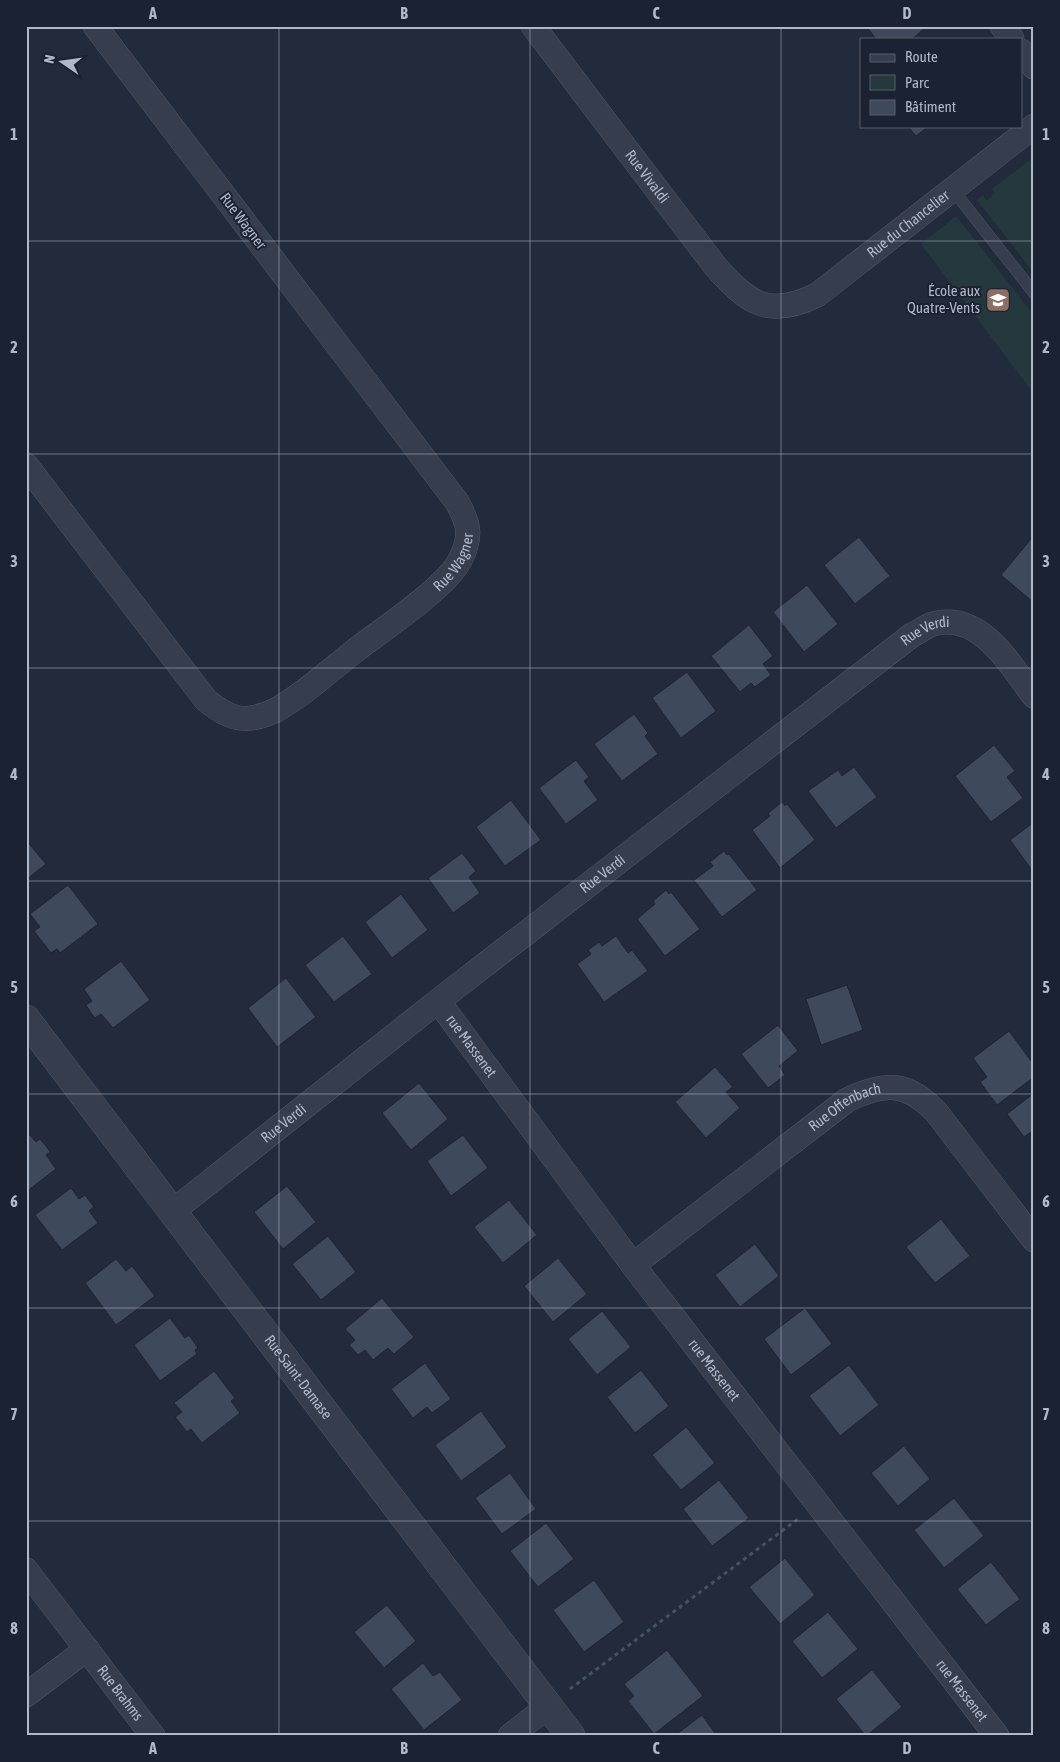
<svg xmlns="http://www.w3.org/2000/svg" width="1060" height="1762" viewBox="0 0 1060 1762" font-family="'Asap Condensed',sans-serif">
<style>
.green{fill:#24383d}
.building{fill:#3e495b;stroke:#1d2433}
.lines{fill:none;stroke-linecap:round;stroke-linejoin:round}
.service-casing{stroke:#515867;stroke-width:12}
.minor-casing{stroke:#515867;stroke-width:25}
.tertiary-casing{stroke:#515867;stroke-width:29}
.path{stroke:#42555a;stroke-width:3;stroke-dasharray:4 4;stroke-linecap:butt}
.service{stroke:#363d4c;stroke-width:11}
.minor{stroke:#363d4c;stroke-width:24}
.tertiary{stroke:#363d4c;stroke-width:28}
.grid{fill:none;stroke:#b1b8c8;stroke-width:1;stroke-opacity:0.55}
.labels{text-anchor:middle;stroke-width:4;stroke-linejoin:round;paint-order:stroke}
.street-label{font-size:15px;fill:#b1b8c8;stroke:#1b2231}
.poi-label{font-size:15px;fill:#b1b8c8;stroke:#1b2231;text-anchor:end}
.neatline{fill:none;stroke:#b1b8c8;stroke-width:2}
.grid-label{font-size:16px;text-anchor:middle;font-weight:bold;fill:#b1b8c8}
</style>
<rect width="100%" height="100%" fill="#222b3c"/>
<!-- green -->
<g class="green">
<path d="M 1034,157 L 1034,273 L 977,200 L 983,195 L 987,201 L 995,193 L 992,189 Z"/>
<path d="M 956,216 L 1034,315 L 1034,394 L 921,244 Z"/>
</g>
<!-- building -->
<g class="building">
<path d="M 866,26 L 926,26 L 926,27 L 912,39 L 876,39 Z"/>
<path d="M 908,126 L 929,126 L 916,136 Z"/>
<path d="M 859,537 L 890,576 L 855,604 L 824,565 Z"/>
<path d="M 1031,539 L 1034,541 L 1034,603 L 1001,575 Z"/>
<path d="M 807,585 L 838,624 L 804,652 L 773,612 Z"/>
<path d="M 749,625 L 773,656 L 763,664 L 771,675 L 755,687 L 751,683 L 740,692 L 711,656 Z"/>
<path d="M 687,672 L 716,711 L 681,738 L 652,698 Z"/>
<path d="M 634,714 L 648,733 L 645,736 L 658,754 L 622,781 L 594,744 Z"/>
<path d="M 994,745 L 1015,771 L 1007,777 L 1023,798 L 991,822 L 955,776 Z"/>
<path d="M 576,760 L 589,777 L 584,781 L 598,800 L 566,824 L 539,788 Z"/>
<path d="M 854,767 L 877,797 L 836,828 L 808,791 L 838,770 L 842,776 Z"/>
<path d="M 511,800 L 541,840 L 505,866 L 476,827 Z"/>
<path d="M 782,802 L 785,806 L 787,804 L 815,840 L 780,868 L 752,830 L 770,816 L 768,813 Z"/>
<path d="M 1034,822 L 1034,873 L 1010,840 Z"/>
<path d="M 26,840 L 46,864 L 26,880 Z"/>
<path d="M 724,851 L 727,855 L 729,854 L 757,890 L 722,917 L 694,880 L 713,866 L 710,862 Z"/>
<path d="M 462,853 L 476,871 L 469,877 L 480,893 L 453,913 L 428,878 Z"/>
<path d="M 68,885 L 98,924 L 60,953 L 57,949 L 51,953 L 34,931 L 40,927 L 30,914 Z"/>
<path d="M 666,890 L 669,894 L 671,892 L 700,929 L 665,956 L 637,919 L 655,904 L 653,901 Z"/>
<path d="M 401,894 L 428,930 L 392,958 L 365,922 Z"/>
<path d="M 343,936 L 372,974 L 334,1002 L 305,965 Z"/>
<path d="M 616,936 L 628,953 L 632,950 L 648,971 L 604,1002 L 577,964 L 591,954 L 588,950 L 599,942 L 602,946 Z"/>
<path d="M 121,961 L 150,1000 L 113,1028 L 101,1014 L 95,1018 L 91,1013 L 86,1005 L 92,1001 L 84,989 Z"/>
<path d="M 286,978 L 316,1017 L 277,1047 L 248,1008 Z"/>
<path d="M 847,985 L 863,1030 L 821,1045 L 806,999 Z"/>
<path d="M 778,1025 L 798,1051 L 779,1066 L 785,1075 L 768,1088 L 741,1054 Z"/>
<path d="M 1009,1031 L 1034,1065 L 1034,1077 L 997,1105 L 980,1082 L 987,1077 L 973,1058 Z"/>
<path d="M 715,1067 L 733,1087 L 726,1092 L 740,1108 L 706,1138 L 675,1102 Z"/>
<path d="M 419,1083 L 448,1119 L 411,1150 L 382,1113 Z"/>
<path d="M 1034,1093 L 1034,1136 L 1031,1132 L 1024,1137 L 1007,1114 Z"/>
<path d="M 26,1131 L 36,1142 L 40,1139 L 46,1146 L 50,1152 L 46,1155 L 56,1169 L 26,1192 Z"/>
<path d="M 463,1135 L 488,1168 L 451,1196 L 427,1161 Z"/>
<path d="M 287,1186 L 316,1222 L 283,1249 L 254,1212 Z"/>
<path d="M 71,1188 L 79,1199 L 85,1195 L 94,1207 L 89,1211 L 98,1223 L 62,1250 L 35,1215 Z"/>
<path d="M 509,1200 L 537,1235 L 503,1263 L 474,1227 Z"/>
<path d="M 941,1219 L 970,1256 L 935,1283 L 906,1247 Z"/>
<path d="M 328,1236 L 356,1272 L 321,1300 L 292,1264 Z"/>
<path d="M 755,1244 L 779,1276 L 740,1307 L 715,1275 Z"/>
<path d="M 558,1258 L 587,1294 L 553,1322 L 524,1286 Z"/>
<path d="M 116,1259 L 126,1271 L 132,1266 L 155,1296 L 116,1325 L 85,1283 Z"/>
<path d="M 382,1298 L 414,1337 L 394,1354 L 388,1348 L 373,1360 L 365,1350 L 358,1355 L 349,1345 L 355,1340 L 345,1329 Z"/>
<path d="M 805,1308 L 832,1344 L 791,1375 L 764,1339 Z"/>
<path d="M 602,1311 L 631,1347 L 597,1375 L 568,1339 Z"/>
<path d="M 170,1318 L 185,1338 L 189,1335 L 198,1348 L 195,1350 L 197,1354 L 160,1381 L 134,1345 Z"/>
<path d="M 425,1363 L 451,1399 L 432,1413 L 427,1407 L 413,1418 L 391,1389 Z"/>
<path d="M 849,1365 L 879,1405 L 840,1436 L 809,1396 Z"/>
<path d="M 641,1370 L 669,1406 L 635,1433 L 607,1397 Z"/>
<path d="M 214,1371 L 235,1398 L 231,1401 L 240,1413 L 202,1443 L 191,1429 L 187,1432 L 175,1417 L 182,1412 L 174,1403 Z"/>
<path d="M 481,1411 L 507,1447 L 461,1481 L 435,1445 Z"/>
<path d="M 686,1427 L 715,1463 L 681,1490 L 652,1455 Z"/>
<path d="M 904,1446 L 930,1479 L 898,1506 L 871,1473 Z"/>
<path d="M 510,1473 L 536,1509 L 502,1534 L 475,1498 Z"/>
<path d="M 719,1480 L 749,1518 L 712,1546 L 683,1509 Z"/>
<path d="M 954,1498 L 984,1536 L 944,1568 L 914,1530 Z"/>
<path d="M 546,1523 L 574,1559 L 538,1587 L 510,1551 Z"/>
<path d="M 785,1558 L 815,1595 L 780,1624 L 749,1587 Z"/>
<path d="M 991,1562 L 1020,1599 L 986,1625 L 957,1589 Z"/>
<path d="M 594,1580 L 624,1622 L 584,1652 L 553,1610 Z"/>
<path d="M 387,1605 L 416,1641 L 384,1668 L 354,1632 Z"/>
<path d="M 828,1612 L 858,1649 L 822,1678 L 792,1641 Z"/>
<path d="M 667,1650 L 703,1696 L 654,1734 L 628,1701 L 634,1696 L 624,1684 Z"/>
<path d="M 423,1663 L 433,1676 L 440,1672 L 462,1700 L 424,1730 L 391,1689 Z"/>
<path d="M 872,1670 L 902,1707 L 866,1736 L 836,1699 Z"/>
<path d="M 702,1715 L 717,1736 L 674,1736 Z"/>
</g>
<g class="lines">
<defs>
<path id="service" d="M 953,190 L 1034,293"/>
<g id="minor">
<path id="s1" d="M 533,26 L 715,266 C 748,303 768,319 817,295 L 1034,126"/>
<path d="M 1002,26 L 1012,39"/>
<path d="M 1021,51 L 1034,67"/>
<path id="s2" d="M 26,465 L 206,700 C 218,710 235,721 251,718 C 259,717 268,714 276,710 C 303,695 328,672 352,653 C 379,632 444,589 459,562 C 472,538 470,525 457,502 L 95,26"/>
<path id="s3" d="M 438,1001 L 633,1265 L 997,1736"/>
<path id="s4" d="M 173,1211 L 438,1001 L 912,635 C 919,632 926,626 933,624 C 981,611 1010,665 1034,696"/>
<path id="s5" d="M 633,1265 L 847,1100 C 885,1082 907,1081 937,1113 L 1034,1240"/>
<path id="s6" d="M 26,1570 L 153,1736"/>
<path d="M 26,1695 L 87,1649"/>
<path d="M 510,1736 L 548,1706"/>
</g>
<g id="tertiary">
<path id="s7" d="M 26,1019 L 571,1736"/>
</g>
</defs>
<!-- service casing -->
<use href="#service" class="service-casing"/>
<!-- minor casing -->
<use href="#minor" class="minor-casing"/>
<!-- tertiary casing -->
<use href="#tertiary" class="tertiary-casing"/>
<!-- path -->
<path class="path" d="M 570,1689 L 798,1519"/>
<!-- service -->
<use href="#service" class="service"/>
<!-- minor -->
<use href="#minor" class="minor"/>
<!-- tertiary -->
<use href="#tertiary" class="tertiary"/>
</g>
<!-- grid -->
<path class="grid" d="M 279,26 L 279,1736M 530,26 L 530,1736M 781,26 L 781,1736M 26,241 L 1034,241M 26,454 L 1034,454M 26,668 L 1034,668M 26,881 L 1034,881M 26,1094 L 1034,1094M 26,1308 L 1034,1308M 26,1521 L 1034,1521"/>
<!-- icons -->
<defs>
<symbol id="school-square" viewBox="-11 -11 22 22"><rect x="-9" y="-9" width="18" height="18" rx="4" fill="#8d6e63" stroke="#1b2231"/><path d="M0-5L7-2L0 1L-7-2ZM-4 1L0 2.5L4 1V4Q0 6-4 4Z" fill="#fff"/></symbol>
</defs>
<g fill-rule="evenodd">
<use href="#school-square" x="984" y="286" width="28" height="28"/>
</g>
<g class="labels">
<!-- street labels -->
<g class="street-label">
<text dy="5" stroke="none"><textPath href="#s1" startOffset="189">Rue Vivaldi</textPath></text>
<text transform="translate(243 221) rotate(53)" y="5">Rue Wagner</text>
<text dy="5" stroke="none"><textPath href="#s1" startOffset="535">Rue du Chancelier</textPath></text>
<text dy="5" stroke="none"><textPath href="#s2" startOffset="606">Rue Wagner</textPath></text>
<text dy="5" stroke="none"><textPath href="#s4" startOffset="951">Rue Verdi</textPath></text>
<text dy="5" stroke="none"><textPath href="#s4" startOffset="546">Rue Verdi</textPath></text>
<text dy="5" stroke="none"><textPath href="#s3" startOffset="56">rue Massenet</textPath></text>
<text dy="5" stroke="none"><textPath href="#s5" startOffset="265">Rue Offenbach</textPath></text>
<text dy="5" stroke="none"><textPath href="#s4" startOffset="141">Rue Verdi</textPath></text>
<text dy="5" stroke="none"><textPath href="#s3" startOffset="461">rue Massenet</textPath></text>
<text dy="5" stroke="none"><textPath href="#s7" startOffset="450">Rue Saint-Damase</textPath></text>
<text dy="5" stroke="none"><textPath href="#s3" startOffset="866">rue Massenet</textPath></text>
<text dy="5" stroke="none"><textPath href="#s6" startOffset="155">Rue Brahms</textPath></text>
</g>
<!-- poi labels -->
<g class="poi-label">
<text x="980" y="296">École aux<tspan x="980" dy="17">Quatre-Vents</tspan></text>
</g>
</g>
<!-- border -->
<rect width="1060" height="1762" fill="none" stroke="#1b2231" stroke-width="55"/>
<!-- legend -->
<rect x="860" y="38" width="162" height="90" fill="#1b2231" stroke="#575e6d"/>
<rect x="870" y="54" width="25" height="8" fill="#363d4c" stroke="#575e6d"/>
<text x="905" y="62" font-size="15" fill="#b1b8c8">Route</text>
<rect x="870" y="75" width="25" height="15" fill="#24383d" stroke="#575e6d"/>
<text x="905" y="88" font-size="15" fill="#b1b8c8">Parc</text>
<rect x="870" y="100" width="25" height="15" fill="#3e495b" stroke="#575e6d"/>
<text x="905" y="112" font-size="15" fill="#b1b8c8">Bâtiment</text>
<!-- north arrow -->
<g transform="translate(62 62) rotate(283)" stroke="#1b2231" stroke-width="4" paint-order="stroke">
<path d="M0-4L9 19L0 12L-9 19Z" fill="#b1b8c8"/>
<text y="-8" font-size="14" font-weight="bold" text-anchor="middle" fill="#b1b8c8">N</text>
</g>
<rect x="28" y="28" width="1004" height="1706" class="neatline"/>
<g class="grid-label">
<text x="153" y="19">A</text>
<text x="404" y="19">B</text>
<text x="656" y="19">C</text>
<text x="907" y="19">D</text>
<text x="14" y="140">1</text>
<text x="1046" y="140">1</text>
<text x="14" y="353">2</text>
<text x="1046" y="353">2</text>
<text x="14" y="567">3</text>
<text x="1046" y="567">3</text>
<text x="14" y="780">4</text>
<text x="1046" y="780">4</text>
<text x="14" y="993">5</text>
<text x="1046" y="993">5</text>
<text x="14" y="1207">6</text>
<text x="1046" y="1207">6</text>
<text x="14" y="1420">7</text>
<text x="1046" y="1420">7</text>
<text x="14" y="1634">8</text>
<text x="1046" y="1634">8</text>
<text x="153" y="1754">A</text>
<text x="404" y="1754">B</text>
<text x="656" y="1754">C</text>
<text x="907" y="1754">D</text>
</g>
</svg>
